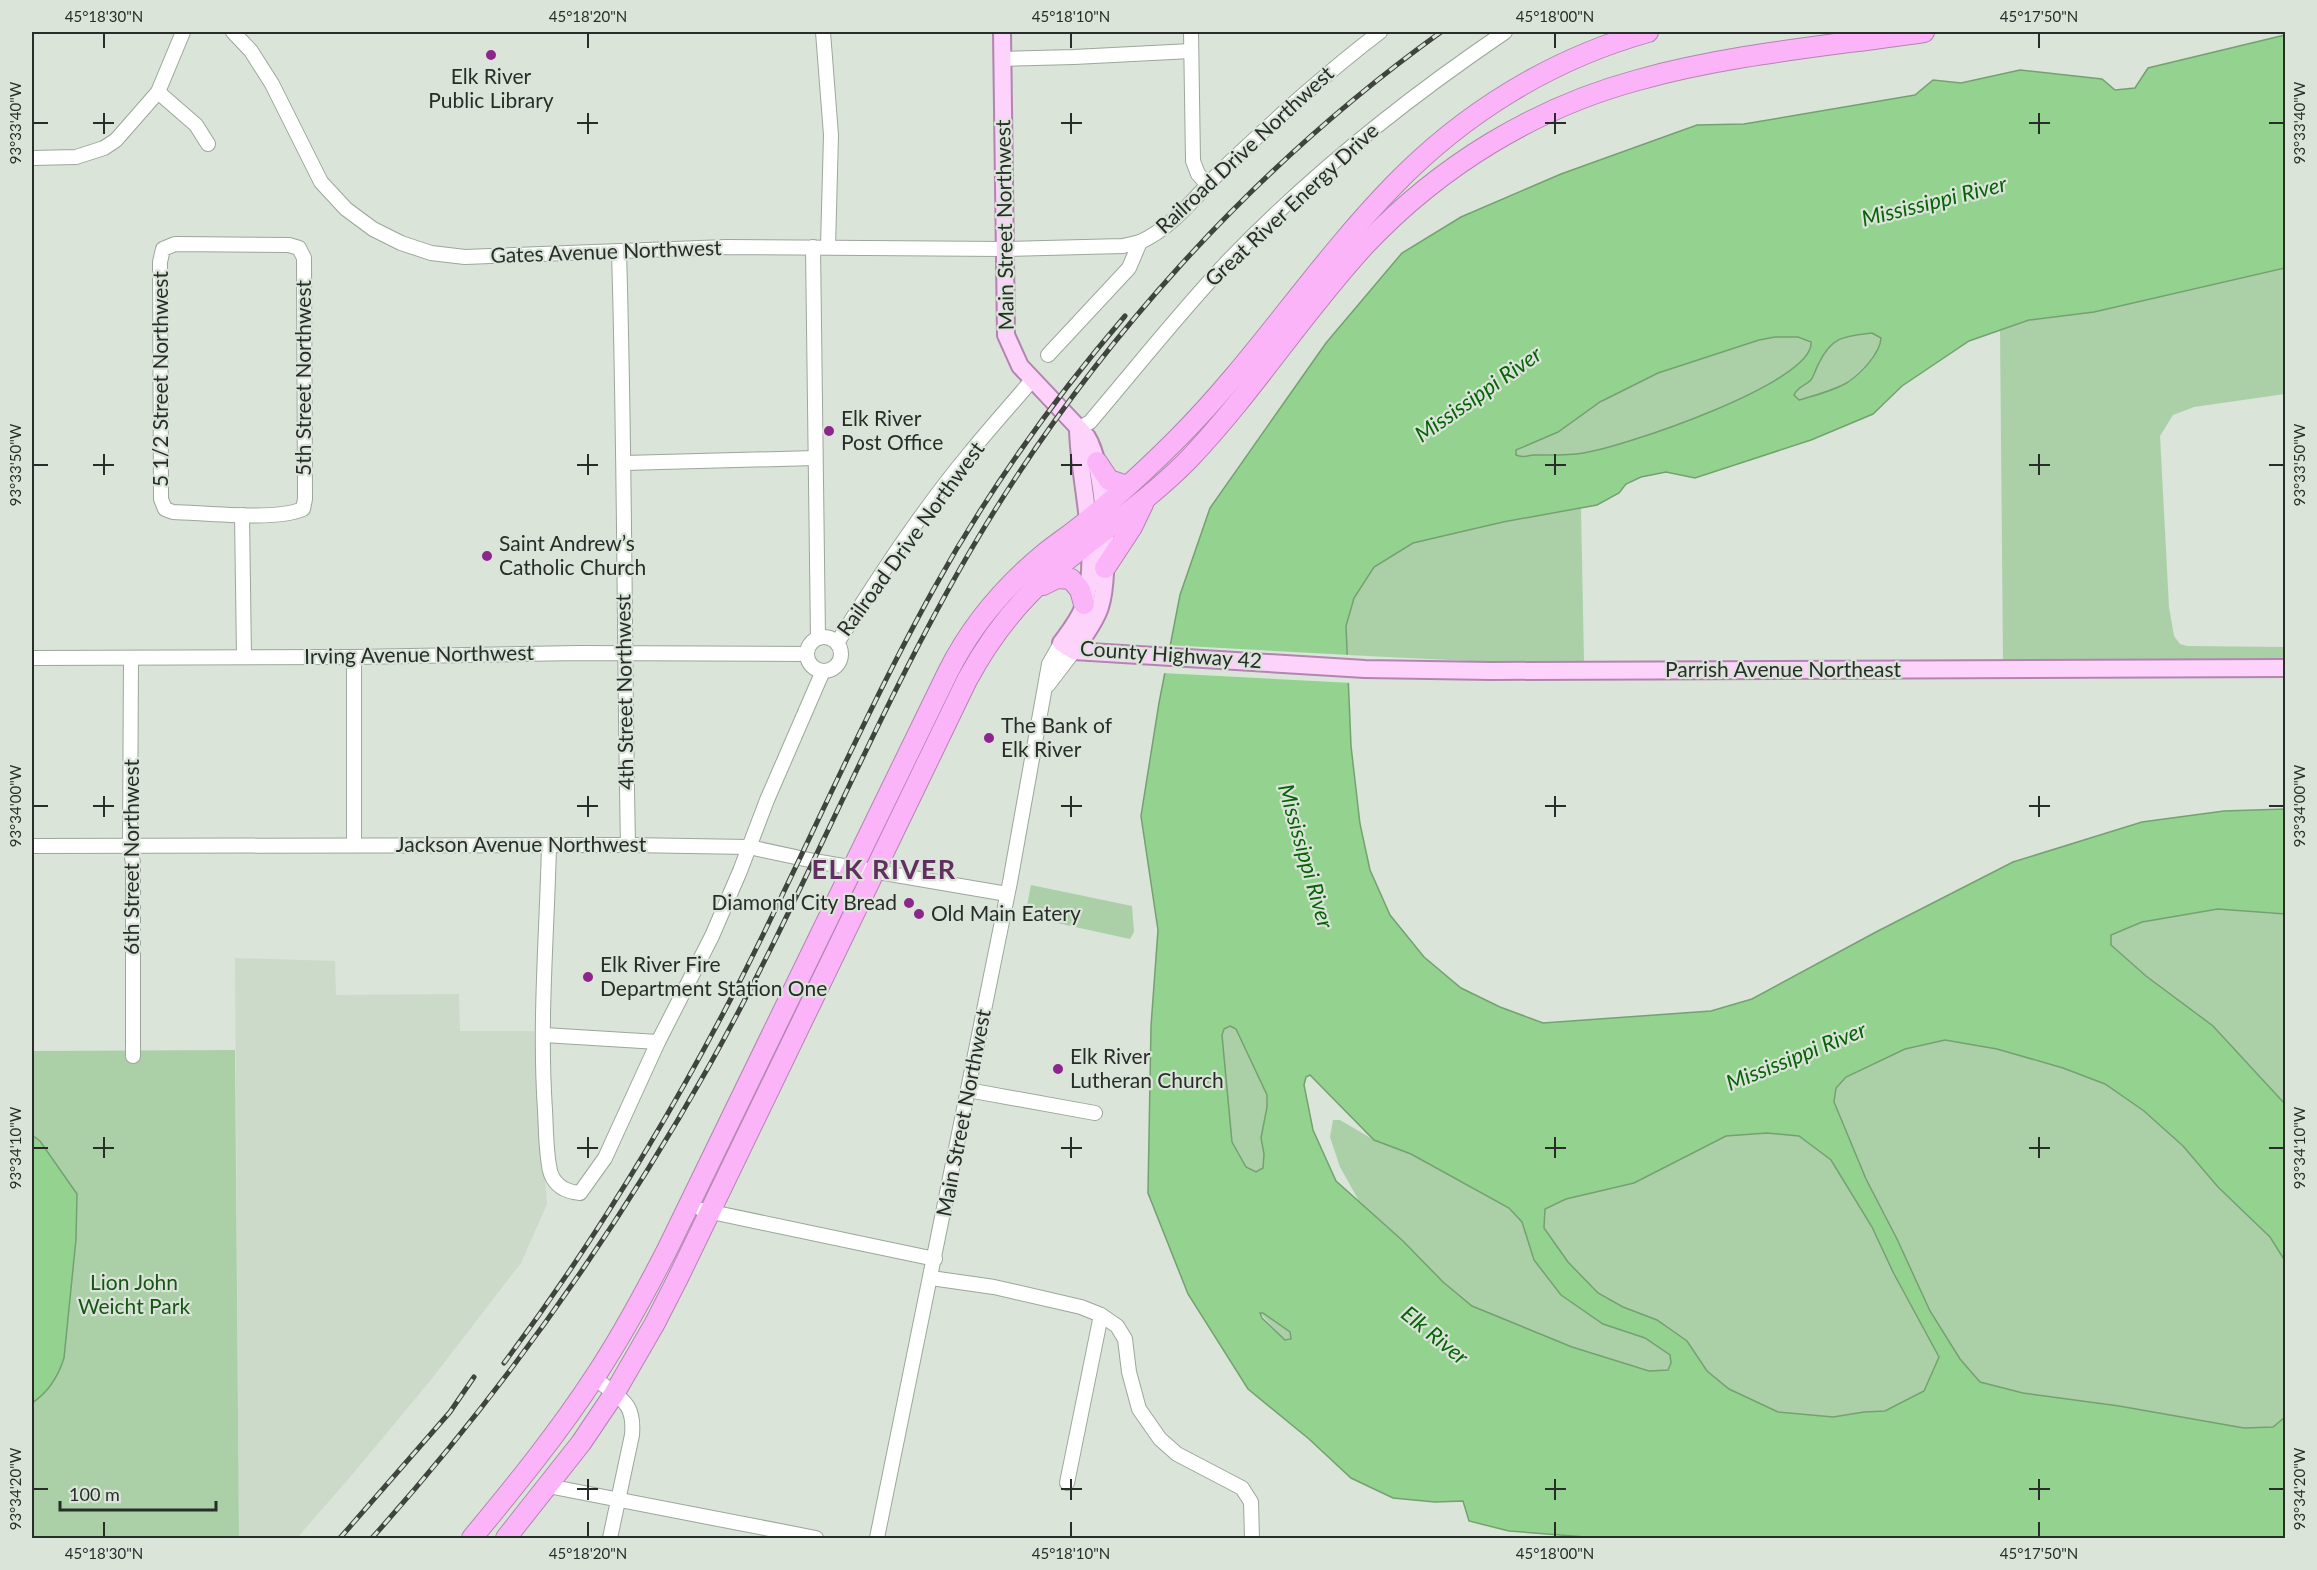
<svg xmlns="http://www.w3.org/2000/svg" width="2317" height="1570" viewBox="0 0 2317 1570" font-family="Lato,sans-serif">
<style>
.built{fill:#ccdaca}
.green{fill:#abd0a8}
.water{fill:#94d38f;stroke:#74a170;stroke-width:1.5;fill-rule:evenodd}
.pier{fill:#dae4d9}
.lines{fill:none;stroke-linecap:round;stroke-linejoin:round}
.minor-casing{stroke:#9da69c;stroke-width:16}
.major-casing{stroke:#b285b0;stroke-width:20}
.highway-casing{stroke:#b285b0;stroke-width:22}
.minor{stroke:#fff;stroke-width:14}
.major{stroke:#fdd2fb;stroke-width:16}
.highway{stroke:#fcb4f9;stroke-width:20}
.rail-casing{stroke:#40443f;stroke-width:5}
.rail{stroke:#dae4d9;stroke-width:3;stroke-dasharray:9;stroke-linecap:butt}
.ticks{fill:none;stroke:#292d29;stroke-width:2}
.poi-dot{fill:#8c258c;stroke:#dae4d9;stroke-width:2}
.labels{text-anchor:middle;stroke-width:4.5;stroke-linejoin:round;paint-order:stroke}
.poi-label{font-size:21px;fill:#292d29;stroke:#dae4d9;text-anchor:start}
.street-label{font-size:21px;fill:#292d29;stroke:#dae4d9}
.park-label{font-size:21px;fill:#165514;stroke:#dae4d9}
.water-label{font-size:22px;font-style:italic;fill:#066306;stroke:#dae4d9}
.district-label{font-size:27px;font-weight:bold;letter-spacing:1.5px;fill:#612f60;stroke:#dae4d9}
.neatline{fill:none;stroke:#292d29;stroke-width:2}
.ticks-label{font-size:15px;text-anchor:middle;fill:#292d29}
</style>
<rect width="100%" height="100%" fill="#dae4d9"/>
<!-- built -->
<path class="built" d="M 235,958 L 335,961 L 336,995 L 459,994 L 460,1031 L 534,1031 L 547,1204 L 521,1263 L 430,1381 L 351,1476 L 297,1538 L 239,1538 Z"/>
<!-- green -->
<g class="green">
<path d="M 2285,268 L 2285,394 L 2194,407 L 2173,415 L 2160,436 L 2169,607 L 2174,636 L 2180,644 L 2187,646 L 2285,647 L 2285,660 L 2003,661 L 2000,331 L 2029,320 L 2094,312 Z"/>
<path d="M 1872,333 L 1881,338 C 1880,354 1861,372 1848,381 C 1834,391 1815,395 1799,400 L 1794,395 C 1798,386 1805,386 1811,380 C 1814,376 1816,368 1819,363 C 1832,336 1845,336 1872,333 Z"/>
<path d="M 1775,337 L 1798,337 L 1811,342 C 1814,384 1621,447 1583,453 C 1566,456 1550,455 1533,455 C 1526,456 1522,458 1516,455 L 1516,451 L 1628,387 L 1658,373 L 1759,340 Z"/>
<path d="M 1581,508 L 1584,662 L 1471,661 L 1347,655 L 1346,626 L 1354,598 L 1374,567 L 1413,543 L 1503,522 Z"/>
<path d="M 1031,885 L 1132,906 L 1134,932 L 1130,939 L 1025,916 Z"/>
<path d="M 2219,909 L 2285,914 L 2285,1104 L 2213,1026 L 2146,976 L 2111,945 L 2111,935 L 2142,922 Z"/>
<path d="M 1230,1026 L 1236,1029 L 1267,1095 L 1267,1107 L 1261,1137 L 1264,1154 L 1263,1169 L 1255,1172 L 1246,1167 L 1232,1142 L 1222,1035 L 1224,1028 Z"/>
<path d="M 1945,1040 L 1997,1049 L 2063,1068 L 2105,1084 L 2144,1111 L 2183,1146 L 2218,1187 L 2270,1237 L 2285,1261 L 2285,1417 L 2273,1427 L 2244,1428 L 2119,1406 L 2023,1393 L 1980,1383 L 1960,1359 L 1930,1311 L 1897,1239 L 1866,1179 L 1834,1102 L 1836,1088 L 1846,1077 L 1905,1049 Z"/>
<path d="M 235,1050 L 239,1538 L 32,1538 L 32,1051 Z"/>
<path d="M 1333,1120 L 1340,1120 L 1374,1140 L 1411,1154 L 1509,1208 L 1522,1222 L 1534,1260 L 1603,1324 L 1645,1338 L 1670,1355 L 1671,1363 L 1668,1371 L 1649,1371 L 1572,1347 L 1472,1306 L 1443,1282 L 1359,1201 L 1340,1167 L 1330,1137 Z"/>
<path d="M 1767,1133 L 1799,1136 L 1831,1160 L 1872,1227 L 1893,1272 L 1939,1357 L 1924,1391 L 1885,1411 L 1864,1412 L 1833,1417 L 1777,1412 L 1729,1389 L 1707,1371 L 1687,1341 L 1657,1320 L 1623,1307 L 1598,1293 L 1568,1262 L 1544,1228 L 1545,1209 L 1566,1199 L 1634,1183 L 1726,1136 Z"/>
<path d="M 1260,1313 L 1263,1313 L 1291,1332 L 1291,1339 L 1285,1340 Z"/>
</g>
<!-- water -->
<g class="water">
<path d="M 2285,35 L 2285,268 L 2094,312 L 2029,320 L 1969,341 L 1902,386 L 1873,414 L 1811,440 L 1695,478 L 1666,472 L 1641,477 L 1626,484 L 1619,493 L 1597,505 L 1503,522 L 1413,543 L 1374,567 L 1354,598 L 1346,626 L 1351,746 L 1360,824 L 1370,870 L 1390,915 L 1424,957 L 1461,988 L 1500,1007 L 1543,1023 L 1711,1011 L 1752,999 L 1876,932 L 2013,862 L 2142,822 L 2224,811 L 2285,809 L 2285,914 L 2218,909 L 2142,922 L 2111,935 L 2111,945 L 2146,976 L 2213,1026 L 2285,1104 L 2285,1261 L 2270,1237 L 2218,1187 L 2183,1146 L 2144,1111 L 2105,1084 L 2063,1068 L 1997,1049 L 1945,1040 L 1905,1049 L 1846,1077 L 1836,1088 L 1834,1102 L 1866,1179 L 1897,1239 L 1930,1311 L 1960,1359 L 1980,1382 L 2023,1393 L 2119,1406 L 2244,1428 L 2273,1427 L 2285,1417 L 2285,1538 L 1599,1538 L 1509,1531 L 1469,1521 L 1463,1501 L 1435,1502 L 1393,1498 L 1351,1478 L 1309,1439 L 1248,1389 L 1188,1294 L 1148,1193 L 1151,1026 L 1158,930 L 1141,816 L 1159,703 L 1180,595 L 1210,508 L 1326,343 L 1402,253 L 1461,217 L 1561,174 L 1697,125 L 1744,124 L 1915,95 L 1933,80 L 1961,83 L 2020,70 L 2102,79 L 2115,90 L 2135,88 L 2148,68 ZM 1872,333 L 1881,338 C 1880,354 1861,373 1848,382 C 1834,391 1815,395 1799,400 L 1794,395 C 1798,386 1805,386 1811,380 C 1814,376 1816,368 1819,363 C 1832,336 1845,336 1872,333 ZM 1775,337 L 1798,337 L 1811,342 C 1815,383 1620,448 1583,453 C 1566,456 1550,455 1533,455 C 1526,456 1522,458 1516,455 L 1516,450 L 1558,432 L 1600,402 L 1658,373 L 1759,340 ZM 1230,1026 L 1236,1029 L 1267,1095 L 1267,1107 L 1261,1138 L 1264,1154 L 1263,1168 L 1256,1172 L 1246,1167 L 1232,1142 L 1222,1035 L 1224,1029 ZM 1310,1075 L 1374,1140 L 1411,1154 L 1509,1208 L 1522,1222 L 1534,1260 L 1561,1295 L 1603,1324 L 1645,1338 L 1670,1355 L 1671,1363 L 1668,1370 L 1649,1371 L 1572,1347 L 1472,1306 L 1443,1282 L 1403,1241 L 1336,1181 L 1313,1130 L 1304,1085 L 1306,1077 ZM 1767,1133 L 1799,1136 L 1831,1160 L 1872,1227 L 1893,1272 L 1939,1357 L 1924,1391 L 1885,1411 L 1864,1412 L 1833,1417 L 1778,1412 L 1729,1389 L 1707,1371 L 1687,1341 L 1657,1320 L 1623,1307 L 1598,1293 L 1568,1262 L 1544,1228 L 1545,1209 L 1566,1199 L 1634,1183 L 1726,1136 ZM 1260,1313 L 1263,1313 L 1290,1332 L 1291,1339 L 1285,1340 L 1262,1318 Z"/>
<path d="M 32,1135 L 40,1141 L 77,1194 L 76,1239 L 64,1358 C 58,1377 49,1392 32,1403 Z"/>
</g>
<!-- pier -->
<path class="pier" d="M 1167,645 L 1350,655 L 1352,683 L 1162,673 Z"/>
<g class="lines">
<defs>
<g id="minor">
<path d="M 233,32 L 251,51 L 272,84 L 321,182 L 346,209 L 373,229 L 401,243 L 431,253 L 465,257 L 726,247 L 1004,249 L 1123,246 L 1140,242"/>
<path d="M 823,32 L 831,135 L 828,247"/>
<path d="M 1191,32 L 1193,161 L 1198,174 L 1207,184"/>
<path d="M 1002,59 L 1074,57 L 1191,51"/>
<path d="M 158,92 L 196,125 L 208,144"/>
<path d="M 32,158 L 76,157 L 104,148 L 116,140 L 158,92 L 183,32"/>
<path d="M 175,244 L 289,245 L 299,248 L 304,258 L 305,499 L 303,509 C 275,521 206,513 173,512 L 165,509 L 161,499 L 160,262 L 163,249 Z"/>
<path d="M 813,247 L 818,638"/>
<path d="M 619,252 C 625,449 624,647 628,845"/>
<path d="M 1048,355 L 1129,268 L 1140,242 C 1176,226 1199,191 1228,164 C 1277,118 1326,73 1380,32"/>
<path d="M 1078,429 L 1090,422 C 1136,368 1180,312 1229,260 C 1312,174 1406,99 1505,32"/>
<path d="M 624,463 L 815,458"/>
<path d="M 242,515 L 244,657"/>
<circle cx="824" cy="654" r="17"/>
<path d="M 837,643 C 878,578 920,513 969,454 C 989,429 1011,405 1032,380"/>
<path d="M 354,657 L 354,845"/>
<path d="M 32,658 L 354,657 L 578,653 L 807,654"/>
<path d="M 131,658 L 130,846 L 133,863 L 133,1056"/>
<path d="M 1048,685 L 1074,651"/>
<path d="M 549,845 C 547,933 539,1022 545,1110 C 546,1127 546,1160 551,1174 C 556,1187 568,1192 580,1193 L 605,1158 L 658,1042 L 712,936 L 740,871 L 767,800 L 823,671"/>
<path d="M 32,846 L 628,845 L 749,847 L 814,861 L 1007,894"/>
<path d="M 544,1035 L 658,1042"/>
<path d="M 968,1090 L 1095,1113"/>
<path d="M 702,1210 L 935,1259"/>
<path d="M 931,1278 L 994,1287 L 1081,1307 L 1101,1315 L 1117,1326 L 1125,1339 L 1129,1372 L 1139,1409 L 1160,1439 L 1177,1454 L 1242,1488 L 1251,1502 L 1252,1538"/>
<path d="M 595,1378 C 619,1399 635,1400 632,1435 L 610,1538"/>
<path d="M 1067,1483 L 1101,1315"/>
<path d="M 548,1486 L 816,1538"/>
<path d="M 877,1538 L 1010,882 L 1049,664 L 1061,643"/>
</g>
<g id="major">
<path d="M 1002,32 L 1006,335 L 1020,366 L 1087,437 C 1105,465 1111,575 1100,607 C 1095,623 1083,637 1074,651"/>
<path d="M 1078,429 C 1079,484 1102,555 1083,608 C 1078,621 1069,632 1061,643 L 1074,651 L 1365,669 L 1492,671 L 2286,668"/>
</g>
<g id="highway">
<path d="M 1097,462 L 1109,480 L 1127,486"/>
<path d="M 1105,568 L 1132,527 L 1143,504"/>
<path d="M 1043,585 L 1057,578 L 1071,579 L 1080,590 L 1084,604"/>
<path d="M 472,1538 C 515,1486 559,1432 596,1375 C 623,1334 646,1291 668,1248 L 948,672 C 971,626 1006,585 1045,553 C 1059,542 1074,532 1088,520 C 1119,495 1149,467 1177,439 C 1256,360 1316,265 1394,185 C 1464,113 1551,59 1648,32"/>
<path d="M 506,1538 L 581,1443 L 614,1394 L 655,1323 L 678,1278 L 967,680 C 988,641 1016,604 1049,575 C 1095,535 1146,503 1189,459 C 1253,392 1303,312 1366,244 C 1440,166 1534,108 1638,80 C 1731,54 1829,46 1924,32"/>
</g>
</defs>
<!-- minor casing -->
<use href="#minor" class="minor-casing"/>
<!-- major casing -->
<use href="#major" class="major-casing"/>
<!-- highway casing -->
<use href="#highway" class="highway-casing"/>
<!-- minor -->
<use href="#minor" class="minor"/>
<!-- major -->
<use href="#major" class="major"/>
<!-- highway -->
<use href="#highway" class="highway"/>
<defs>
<g id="rail">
<path d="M 504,1363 C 593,1244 671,1115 739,983 C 805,853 862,719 932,592 C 986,494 1052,401 1125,316"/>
<path d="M 340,1538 L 450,1412 L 474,1377"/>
<path d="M 372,1538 C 501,1394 614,1235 709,1066 C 804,897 874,715 972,548 C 1089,349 1253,167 1441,32"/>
</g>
</defs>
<!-- rail casing -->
<use href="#rail" class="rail-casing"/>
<!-- rail -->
<use href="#rail" class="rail"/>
</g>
<!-- ticks -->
<path class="ticks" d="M 104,33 L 104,48M 588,33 L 588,48M 1071,33 L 1071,48M 1555,33 L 1555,48M 2039,33 L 2039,48M 104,113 L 104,134M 588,113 L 588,134M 1071,113 L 1071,134M 1555,113 L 1555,134M 2039,113 L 2039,134M 33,123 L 48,123M 93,123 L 114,123M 577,123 L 598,123M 1061,123 L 1082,123M 1545,123 L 1566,123M 2029,123 L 2050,123M 2269,123 L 2284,123M 104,454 L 104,475M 588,454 L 588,475M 1071,454 L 1071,475M 1555,454 L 1555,475M 2039,454 L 2039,475M 33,465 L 48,465M 93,465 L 114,465M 577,465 L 598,465M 1061,465 L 1082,465M 1545,465 L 1566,465M 2029,465 L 2050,465M 2269,465 L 2284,465M 104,796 L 104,817M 588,796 L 588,817M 1071,796 L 1071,817M 1555,796 L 1555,817M 2039,796 L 2039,817M 33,806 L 48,806M 93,806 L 114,806M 577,806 L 598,806M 1061,806 L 1082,806M 1545,806 L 1566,806M 2029,806 L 2050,806M 2269,806 L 2284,806M 104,1137 L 104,1158M 588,1137 L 588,1158M 1071,1137 L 1071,1158M 1555,1137 L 1555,1158M 2039,1137 L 2039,1158M 33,1148 L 48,1148M 93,1148 L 114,1148M 577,1148 L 598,1148M 1061,1148 L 1082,1148M 1545,1148 L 1566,1148M 2029,1148 L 2050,1148M 2269,1148 L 2284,1148M 588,1479 L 588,1500M 1071,1479 L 1071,1500M 1555,1479 L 1555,1500M 2039,1479 L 2039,1500M 33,1489 L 48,1489M 577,1489 L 598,1489M 1061,1489 L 1082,1489M 1545,1489 L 1566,1489M 2029,1489 L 2050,1489M 2269,1489 L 2284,1489M 104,1522 L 104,1537M 588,1522 L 588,1537M 1071,1522 L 1071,1537M 1555,1522 L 1555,1537M 2039,1522 L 2039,1537"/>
<!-- markers -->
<g class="poi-dot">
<circle cx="491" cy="55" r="6"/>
<circle cx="829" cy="431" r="6"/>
<circle cx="487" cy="556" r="6"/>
<circle cx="989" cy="738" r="6"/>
<circle cx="909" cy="903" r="6"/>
<circle cx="919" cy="914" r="6"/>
<circle cx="588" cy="977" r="6"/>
<circle cx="1058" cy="1069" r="6"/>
</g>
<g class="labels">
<!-- poi labels -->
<g class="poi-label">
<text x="491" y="84" text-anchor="middle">Elk River<tspan x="491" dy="24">Public Library</tspan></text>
<text x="841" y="426">Elk River<tspan x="841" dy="24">Post Office</tspan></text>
<text x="499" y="551">Saint Andrew’s<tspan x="499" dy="24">Catholic Church</tspan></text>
<text x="1001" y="733">The Bank of<tspan x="1001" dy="24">Elk River</tspan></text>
<text x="897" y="910" text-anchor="end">Diamond City Bread</text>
<text x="931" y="921">Old Main Eatery</text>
<text x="600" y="972">Elk River Fire<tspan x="600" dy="24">Department Station One</tspan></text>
<text x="1070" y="1064">Elk River<tspan x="1070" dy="24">Lutheran Church</tspan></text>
</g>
<!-- street labels -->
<g class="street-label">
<text transform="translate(1245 150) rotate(-43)" y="7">Railroad Drive Northwest</text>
<text transform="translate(1292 205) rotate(-43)" y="7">Great River Energy Drive</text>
<text transform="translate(1005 225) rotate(-91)" y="7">Main Street Northwest</text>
<text transform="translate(606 252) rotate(-2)" y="7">Gates Avenue Northwest</text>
<text transform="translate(304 378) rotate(-90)" y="7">5th Street Northwest</text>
<text transform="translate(161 379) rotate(-90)" y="7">5 1/2 Street Northwest</text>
<text transform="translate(911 539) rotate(-54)" y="7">Railroad Drive Northwest</text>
<text transform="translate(419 655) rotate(-1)" y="7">Irving Avenue Northwest</text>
<text transform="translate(1171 655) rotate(4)" y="7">County Highway 42</text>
<text x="1783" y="677">Parrish Avenue Northeast</text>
<text transform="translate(625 692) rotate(-91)" y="7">4th Street Northwest</text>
<text x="521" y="852">Jackson Avenue Northwest</text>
<text transform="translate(132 857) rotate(-90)" y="7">6th Street Northwest</text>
<text transform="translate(964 1113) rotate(-79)" y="7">Main Street Northwest</text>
</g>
<!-- park labels -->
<g class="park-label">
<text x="134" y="1290">Lion John<tspan x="134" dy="24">Weicht Park</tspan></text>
</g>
<!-- water labels -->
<g class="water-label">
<text transform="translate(1934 201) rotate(-14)" y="8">Mississippi River</text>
<text transform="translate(1478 394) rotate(-35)" y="8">Mississippi River</text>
<text transform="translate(1306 856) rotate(74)" y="8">Mississippi River</text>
<text transform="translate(1796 1056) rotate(-22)" y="8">Mississippi River</text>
<text transform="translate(1435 1335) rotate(39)" y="8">Elk River</text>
</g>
<!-- district labels -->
<g class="district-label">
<text x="884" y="879">ELK RIVER</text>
</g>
</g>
<!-- border -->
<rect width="2317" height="1570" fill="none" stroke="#dae4d9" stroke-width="66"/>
<!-- scale -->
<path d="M60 1501v9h156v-9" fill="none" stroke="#292d29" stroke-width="3"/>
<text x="69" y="1501" font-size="18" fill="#292d29" stroke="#dae4d9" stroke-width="4.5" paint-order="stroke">100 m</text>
<rect x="33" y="33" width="2251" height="1504" class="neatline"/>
<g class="ticks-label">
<text x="104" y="22">45°18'30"N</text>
<text x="588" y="22">45°18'20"N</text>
<text x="1071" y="22">45°18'10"N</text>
<text x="1555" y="22">45°18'00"N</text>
<text x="2039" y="22">45°17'50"N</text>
<text transform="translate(2300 123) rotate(-90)" y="5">93°33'40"W</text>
<text transform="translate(16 123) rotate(-90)" y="5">93°33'40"W</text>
<text transform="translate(2300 465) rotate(-90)" y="5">93°33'50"W</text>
<text transform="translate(16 465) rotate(-90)" y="5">93°33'50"W</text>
<text transform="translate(2300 806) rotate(-90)" y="5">93°34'00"W</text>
<text transform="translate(16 806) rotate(-90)" y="5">93°34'00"W</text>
<text transform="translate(2300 1148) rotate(-90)" y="5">93°34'10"W</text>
<text transform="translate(16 1148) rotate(-90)" y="5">93°34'10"W</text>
<text transform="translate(2300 1489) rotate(-90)" y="5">93°34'20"W</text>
<text transform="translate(16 1489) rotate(-90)" y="5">93°34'20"W</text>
<text x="104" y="1559">45°18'30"N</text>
<text x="588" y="1559">45°18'20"N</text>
<text x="1071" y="1559">45°18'10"N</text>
<text x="1555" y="1559">45°18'00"N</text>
<text x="2039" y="1559">45°17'50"N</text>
</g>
</svg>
